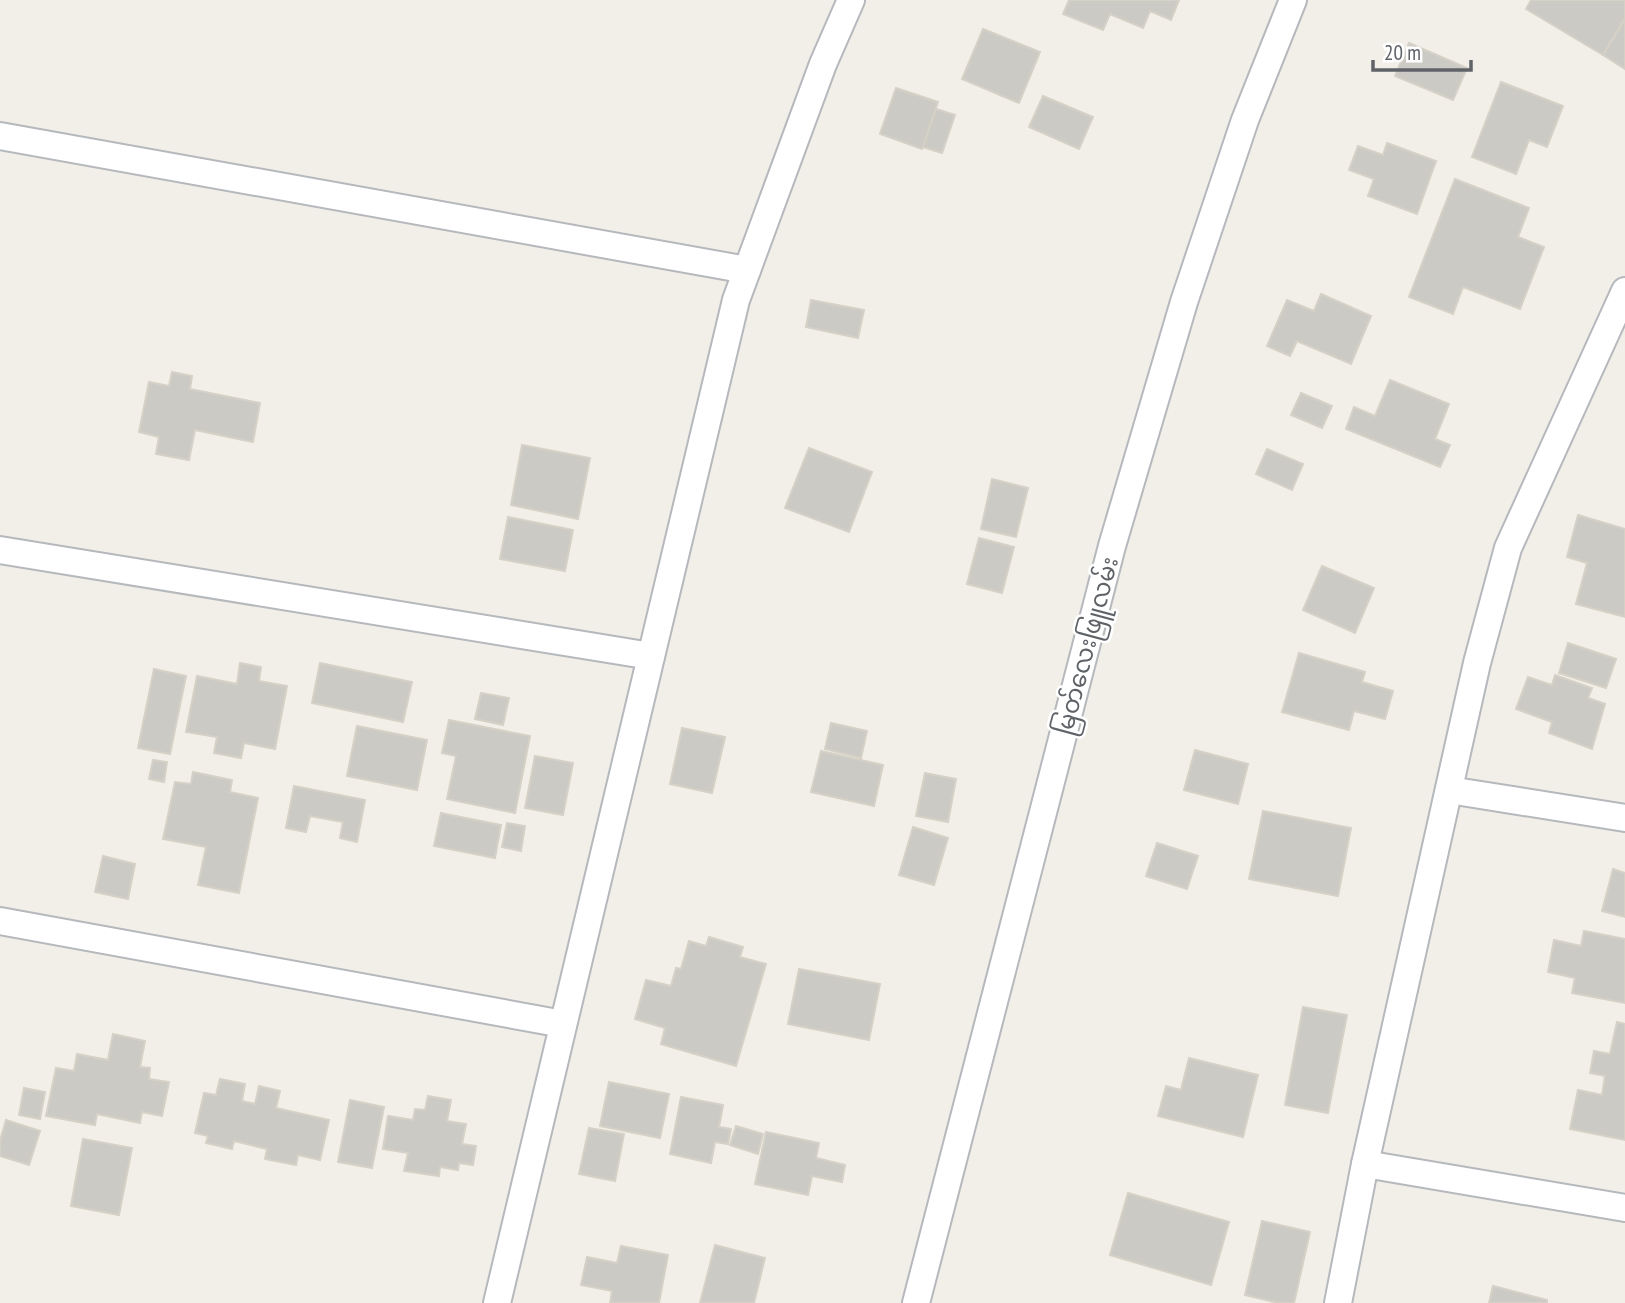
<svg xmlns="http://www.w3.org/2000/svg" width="1625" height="1303" viewBox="0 0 1625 1303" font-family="'PT Sans Narrow','Noto Sans Myanmar',sans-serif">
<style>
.building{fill:#cccac5;stroke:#d6d1c6;stroke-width:2}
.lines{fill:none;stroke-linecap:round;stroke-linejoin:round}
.street-casing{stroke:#b5b8bc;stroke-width:30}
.street{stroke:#fff;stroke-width:26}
.labels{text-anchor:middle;stroke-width:5;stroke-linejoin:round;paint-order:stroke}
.street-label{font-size:24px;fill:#5f6368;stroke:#fff}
</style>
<rect width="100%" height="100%" fill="#f1efe8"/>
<!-- building -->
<g class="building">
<path d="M 1069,0 L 1179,0 L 1171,20 L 1150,11 L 1143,28 L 1110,14 L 1103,30 L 1063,14 Z"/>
<path d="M 1531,0 L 1625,0 L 1625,18 L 1603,55 L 1526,9 Z"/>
<path d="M 1624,21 L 1625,22 L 1625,69 L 1603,55 Z"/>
<path d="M 983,29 L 1040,52 L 1019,103 L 962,79 Z"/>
<path d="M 1409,43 L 1467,68 L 1453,100 L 1395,76 Z"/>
<path d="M 1501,82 L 1563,106 L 1547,147 L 1529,140 L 1516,174 L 1472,157 Z"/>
<path d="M 896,88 L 938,102 L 922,149 L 880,134 Z"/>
<path d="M 1043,96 L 1093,117 L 1079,149 L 1029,127 Z"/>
<path d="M 936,109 L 955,115 L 942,153 L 923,147 Z"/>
<path d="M 1387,143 L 1436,161 L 1417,214 L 1368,196 L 1374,179 L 1349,170 L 1358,146 L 1383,155 Z"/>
<path d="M 1455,179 L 1529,208 L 1518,237 L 1544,247 L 1520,309 L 1463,287 L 1453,314 L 1409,297 Z"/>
<path d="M 1321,294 L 1371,316 L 1351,364 L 1297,341 L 1290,356 L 1267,346 L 1287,300 L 1314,311 Z"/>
<path d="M 811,300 L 864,310 L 858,338 L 806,327 Z"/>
<path d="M 172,372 L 192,376 L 190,389 L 260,403 L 253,442 L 195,430 L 189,460 L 156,454 L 159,437 L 139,432 L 149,382 L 169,386 Z"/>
<path d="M 1390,380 L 1449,404 L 1435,439 L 1450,445 L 1440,467 L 1346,429 L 1354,407 L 1375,416 Z"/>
<path d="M 1301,393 L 1332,406 L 1322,428 L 1291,415 Z"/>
<path d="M 522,445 L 590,458 L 578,519 L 511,505 Z"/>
<path d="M 809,448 L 872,472 L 849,532 L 785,508 Z"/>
<path d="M 1267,449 L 1303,464 L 1292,490 L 1256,474 Z"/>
<path d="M 992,479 L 1028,488 L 1016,537 L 981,529 Z"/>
<path d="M 1578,515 L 1625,529 L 1625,617 L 1576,604 L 1587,563 L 1567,557 Z"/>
<path d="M 508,517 L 573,530 L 565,571 L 500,559 Z"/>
<path d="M 979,538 L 1014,547 L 1002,593 L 967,584 Z"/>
<path d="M 1322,566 L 1374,588 L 1355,633 L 1303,610 Z"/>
<path d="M 1568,643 L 1616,659 L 1606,688 L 1559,673 Z"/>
<path d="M 1299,653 L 1365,672 L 1362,682 L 1393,691 L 1385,719 L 1354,711 L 1349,730 L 1282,712 Z"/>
<path d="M 240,663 L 261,667 L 259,681 L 287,686 L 275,749 L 244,743 L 241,758 L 214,753 L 217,737 L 186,732 L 197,676 L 237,684 Z"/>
<path d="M 320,663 L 412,682 L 403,722 L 312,703 Z"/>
<path d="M 154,669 L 186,676 L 170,754 L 138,748 Z"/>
<path d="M 1555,675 L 1592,688 L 1588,698 L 1605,704 L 1592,749 L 1549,733 L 1552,722 L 1516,709 L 1528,677 L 1552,685 Z"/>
<path d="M 481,693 L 509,698 L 503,725 L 475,719 Z"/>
<path d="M 449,720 L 530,736 L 515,813 L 447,799 L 456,756 L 442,753 Z"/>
<path d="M 831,723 L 867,731 L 861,758 L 825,749 Z"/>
<path d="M 357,726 L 427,740 L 417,790 L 347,776 Z"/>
<path d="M 682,728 L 725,737 L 712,793 L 670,784 Z"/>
<path d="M 1195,750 L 1248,764 L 1238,804 L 1184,790 Z"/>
<path d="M 821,751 L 883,765 L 874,806 L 811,792 Z"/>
<path d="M 535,756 L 573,763 L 563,815 L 525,808 Z"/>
<path d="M 153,760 L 167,762 L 164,782 L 149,779 Z"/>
<path d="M 193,772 L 232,780 L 230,792 L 258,798 L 239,893 L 198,885 L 206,847 L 163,839 L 175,782 L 191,784 Z"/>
<path d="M 925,773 L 956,779 L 948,822 L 916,816 Z"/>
<path d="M 294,786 L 365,800 L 357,842 L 340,838 L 343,822 L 310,816 L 306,832 L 286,828 Z"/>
<path d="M 1263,811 L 1351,828 L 1338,896 L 1249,879 Z"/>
<path d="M 441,813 L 501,825 L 495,858 L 434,846 Z"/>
<path d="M 507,823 L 525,826 L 521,851 L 502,847 Z"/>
<path d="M 913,827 L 948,838 L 934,885 L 899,875 Z"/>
<path d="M 1157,843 L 1198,856 L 1187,889 L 1146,876 Z"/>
<path d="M 103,856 L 135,864 L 128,899 L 95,892 Z"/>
<path d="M 1613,869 L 1625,873 L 1625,917 L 1602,911 Z"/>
<path d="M 1584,931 L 1625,939 L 1625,1003 L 1572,993 L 1575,978 L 1548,972 L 1554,940 L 1581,946 Z"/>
<path d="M 709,937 L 743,947 L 740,957 L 766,964 L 736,1066 L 661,1044 L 665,1028 L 635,1019 L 646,980 L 671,986 L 676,968 L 681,969 L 689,941 L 706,946 Z"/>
<path d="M 799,969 L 880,984 L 869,1040 L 788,1024 Z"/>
<path d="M 1303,1007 L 1347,1015 L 1328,1113 L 1285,1105 Z"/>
<path d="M 1617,1022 L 1625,1024 L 1625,1140 L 1570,1129 L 1578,1090 L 1602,1095 L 1605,1076 L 1590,1073 L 1594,1051 L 1610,1054 Z"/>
<path d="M 113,1034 L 145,1041 L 140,1067 L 150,1068 L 149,1079 L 169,1082 L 162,1116 L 142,1112 L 140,1123 L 97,1114 L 95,1125 L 46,1116 L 56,1068 L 74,1071 L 77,1054 L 108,1060 Z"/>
<path d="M 1189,1058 L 1258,1075 L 1243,1137 L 1158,1116 L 1166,1086 L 1181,1090 Z"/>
<path d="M 220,1079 L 245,1084 L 242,1101 L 255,1104 L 259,1086 L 280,1091 L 276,1108 L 329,1120 L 320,1160 L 298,1155 L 296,1165 L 265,1159 L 267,1149 L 234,1141 L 232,1149 L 206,1143 L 208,1136 L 195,1133 L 204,1093 L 216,1095 Z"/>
<path d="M 609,1082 L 669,1094 L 660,1138 L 600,1126 Z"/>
<path d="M 24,1088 L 45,1092 L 40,1119 L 19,1115 Z"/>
<path d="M 428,1096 L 451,1100 L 447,1121 L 466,1124 L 462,1144 L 476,1146 L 473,1165 L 459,1163 L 458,1170 L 440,1167 L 439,1176 L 404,1171 L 408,1153 L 383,1149 L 388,1116 L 413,1120 L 415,1109 L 425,1110 Z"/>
<path d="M 681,1097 L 723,1105 L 719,1127 L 731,1129 L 728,1144 L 715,1142 L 711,1163 L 670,1154 Z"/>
<path d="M 350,1100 L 384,1107 L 372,1168 L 338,1162 Z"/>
<path d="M 6,1120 L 40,1131 L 29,1165 L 0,1156 L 0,1141 Z"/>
<path d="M 736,1126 L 763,1134 L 758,1154 L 730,1145 Z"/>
<path d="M 589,1128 L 624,1134 L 615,1181 L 579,1174 Z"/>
<path d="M 766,1132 L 819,1143 L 816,1158 L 845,1165 L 842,1182 L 812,1176 L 808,1195 L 755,1184 Z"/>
<path d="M 83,1139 L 132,1148 L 119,1215 L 71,1206 Z"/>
<path d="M 1128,1193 L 1229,1222 L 1211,1285 L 1110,1255 Z"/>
<path d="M 1262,1221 L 1310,1232 L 1294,1303 L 1278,1303 L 1245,1295 Z"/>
<path d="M 715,1245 L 765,1258 L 754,1303 L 700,1303 Z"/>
<path d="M 621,1246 L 668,1255 L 659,1303 L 610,1303 L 612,1291 L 581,1285 L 587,1257 L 617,1263 Z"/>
<path d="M 1493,1286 L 1547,1300 L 1547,1303 L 1489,1303 Z"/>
</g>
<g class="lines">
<defs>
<g id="street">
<path d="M 0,136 L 747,270"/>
<path d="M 0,550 L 651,656"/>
<path d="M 1449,790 L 1625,818"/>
<path d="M 0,921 L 563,1024"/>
<path d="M 1365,1164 L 1625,1208"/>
<path d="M 497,1303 L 736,300 L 823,64 L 851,0"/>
<path d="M 916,1303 L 1112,546 L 1184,302 L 1245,120 L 1293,0"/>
<path d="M 1338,1303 L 1365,1164 L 1477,663 L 1508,548 L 1625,291"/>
</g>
</defs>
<!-- street casing -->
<use href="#street" class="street-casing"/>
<!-- street -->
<use href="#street" class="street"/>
</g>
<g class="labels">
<!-- street labels -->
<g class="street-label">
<text transform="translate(1087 646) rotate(-75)" y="8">မြတ်လေးဖြူလမ်း</text>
</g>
</g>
<!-- scale -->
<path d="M1373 60v10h98v-10" fill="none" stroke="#5f6368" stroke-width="3.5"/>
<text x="1384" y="60" font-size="21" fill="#5f6368" stroke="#ffffff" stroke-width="5" paint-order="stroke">20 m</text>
</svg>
